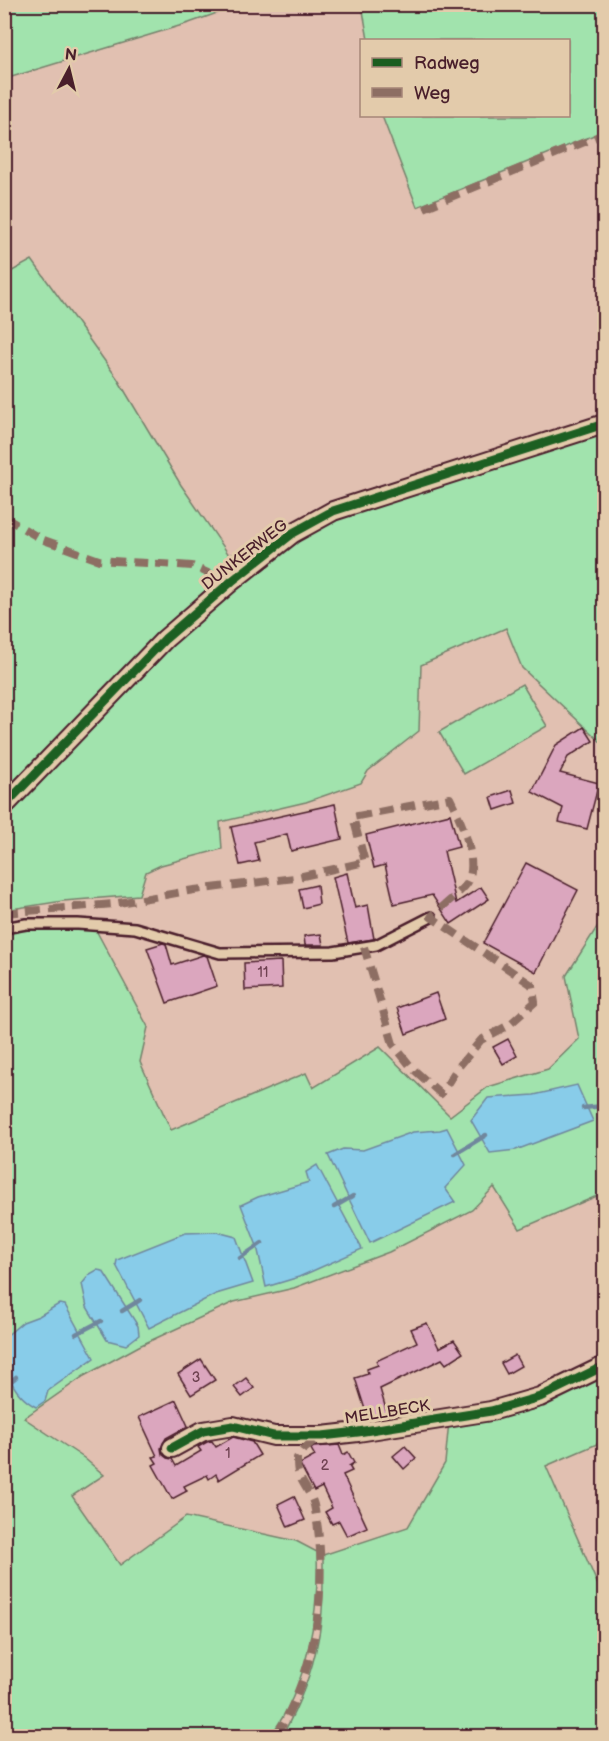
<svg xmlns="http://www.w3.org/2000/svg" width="609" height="1741" viewBox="0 0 609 1741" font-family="'Balsamiq Sans',sans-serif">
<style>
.green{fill:#a1e3ad;stroke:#76816c;stroke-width:1.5}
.water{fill:#88cce9;stroke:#6f879d;stroke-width:1.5}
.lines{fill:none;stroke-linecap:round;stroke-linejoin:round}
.stream{stroke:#6f879d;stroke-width:4.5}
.building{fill:#dba6be;stroke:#4a1f2b;stroke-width:1.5}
.service-casing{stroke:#4a1f2b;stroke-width:14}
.minor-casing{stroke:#4a1f2b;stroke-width:22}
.service{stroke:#e3cbab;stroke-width:9}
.minor{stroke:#e3cbab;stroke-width:18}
.quiet{stroke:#8d6e63;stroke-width:8;stroke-dasharray:15 8;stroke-linecap:butt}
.cycleway-casing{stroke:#e3cbab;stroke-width:13}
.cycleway{stroke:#1b5e20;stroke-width:9}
.labels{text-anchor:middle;stroke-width:6;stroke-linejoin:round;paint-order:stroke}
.number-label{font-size:14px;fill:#6e4150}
.street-label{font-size:16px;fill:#4a1f2b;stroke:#e3cbab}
</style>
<rect width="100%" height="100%" fill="#e1c0b1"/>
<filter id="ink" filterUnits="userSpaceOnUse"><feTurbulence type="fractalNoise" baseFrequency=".0167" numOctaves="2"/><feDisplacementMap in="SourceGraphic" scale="12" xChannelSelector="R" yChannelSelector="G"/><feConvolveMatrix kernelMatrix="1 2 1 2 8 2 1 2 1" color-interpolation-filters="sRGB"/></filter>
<g filter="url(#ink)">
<!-- green -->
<g class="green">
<path d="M 5,4 L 240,4 L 240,5 L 189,23 L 5,79 Z"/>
<path d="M 362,5 L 604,5 L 604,131 L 417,207 L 382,116 L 568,116 L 568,40 L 368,40 Z"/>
<path d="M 32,260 L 117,378 L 181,485 L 229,555 L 263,546 L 219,578 L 164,628 L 5,790 L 7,787 L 5,783 L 5,275 Z"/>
<path d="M 604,431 L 604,745 L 522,668 L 506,628 L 421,665 L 419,731 L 368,771 L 361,783 L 306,802 L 220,822 L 222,849 L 161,865 L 146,872 L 139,895 L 63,901 L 5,910 L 4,809 L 165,644 L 239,582 L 334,514 Z"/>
<path d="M 522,684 L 547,726 L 464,774 L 439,732 Z"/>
<path d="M 604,916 L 604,1193 L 520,1229 L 494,1187 L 472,1210 L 389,1252 L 294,1288 L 234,1302 L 139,1346 L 84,1376 L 24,1418 L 84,1458 L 104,1475 L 72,1496 L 120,1565 L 186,1517 L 296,1541 L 317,1552 C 319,1613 308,1687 270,1736 L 5,1736 L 5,932 C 36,926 67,927 99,930 L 97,932 L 148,1027 L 140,1062 L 171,1130 L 306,1073 L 313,1088 L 380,1047 L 450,1116 L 488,1087 L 548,1069 L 579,1039 L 566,976 Z"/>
<path d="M 604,1371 L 604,1441 L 546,1466 L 604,1599 L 604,1736 L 282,1736 C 298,1707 312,1673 318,1640 C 324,1612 323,1583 323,1555 L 408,1527 L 445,1463 L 449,1421 Z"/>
</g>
<!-- water -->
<g class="water">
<path d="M 577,1085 L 593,1121 L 516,1150 L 490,1153 L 471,1120 L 488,1098 L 534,1095 Z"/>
<path d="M 447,1128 L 466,1165 L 445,1188 L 455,1202 L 370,1243 L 328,1155 L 343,1149 L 363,1150 L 413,1132 L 440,1130 Z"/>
<path d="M 317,1165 L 362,1249 L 299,1277 L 266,1287 L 257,1246 L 241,1205 L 258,1197 L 309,1182 L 306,1172 Z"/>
<path d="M 217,1232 L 236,1237 L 253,1283 L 216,1294 L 149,1328 L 116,1265 L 117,1260 L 185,1233 Z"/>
<path d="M 97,1270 L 103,1271 L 138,1326 L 139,1335 L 126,1345 L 107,1340 L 87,1307 L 82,1284 L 90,1274 Z"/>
<path d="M 59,1304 L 65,1305 L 94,1358 L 48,1391 L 45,1401 L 36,1407 C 8,1392 4,1366 5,1337 L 23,1322 L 39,1316 Z"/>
</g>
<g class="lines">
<!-- stream -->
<g class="stream">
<path d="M 583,1108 L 604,1106"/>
<path d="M 455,1154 L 486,1135"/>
<path d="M 334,1207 L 353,1196"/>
<path d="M 240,1258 L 262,1243"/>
<path d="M 122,1311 L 140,1300"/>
<path d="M 76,1334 L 101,1321"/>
<path d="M 4,1387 L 16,1377"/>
</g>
</g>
<!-- building -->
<g class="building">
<path d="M 584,727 L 593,741 L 568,757 L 560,773 L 599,783 L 587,829 L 559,822 L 563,808 L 532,792 L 556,745 Z"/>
<path d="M 512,790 L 516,803 L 495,810 L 491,797 Z"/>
<path d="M 335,804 L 342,839 L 291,851 L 287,834 L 254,842 L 259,861 L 240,865 L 231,827 Z"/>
<path d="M 450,814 L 459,847 L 444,851 L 456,903 L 481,887 L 489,899 L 451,924 L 432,895 L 394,904 L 385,865 L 374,868 L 366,835 Z"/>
<path d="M 526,863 L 578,890 L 536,972 L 483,943 Z"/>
<path d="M 347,873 L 355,908 L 368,905 L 374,939 L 348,943 L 333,877 Z"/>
<path d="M 317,885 L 319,904 L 303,908 L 299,889 Z"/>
<path d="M 321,934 L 323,945 L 305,945 L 304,936 Z"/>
<path d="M 163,943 L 166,944 L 172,965 L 203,955 L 207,956 L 217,986 L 167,1003 L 147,948 Z"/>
<path d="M 281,961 L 282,988 L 245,990 L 244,963 Z"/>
<path d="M 436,993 L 445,1019 L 406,1034 L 397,1008 Z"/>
<path d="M 508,1039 L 517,1056 L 503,1064 L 493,1047 Z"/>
<path d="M 427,1323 L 439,1348 L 454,1340 L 463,1353 L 446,1364 L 442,1359 L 380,1389 L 388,1416 L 368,1419 L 355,1378 L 368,1374 L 367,1369 L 378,1365 L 376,1361 L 417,1342 L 411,1329 Z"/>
<path d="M 515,1355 L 521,1366 L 507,1374 L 501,1363 Z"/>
<path d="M 201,1359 L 215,1380 L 191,1395 L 178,1374 Z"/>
<path d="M 246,1378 L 254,1388 L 242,1397 L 234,1387 Z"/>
<path d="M 176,1400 L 188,1426 L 166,1438 L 161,1448 L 162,1454 L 167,1458 L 172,1459 L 176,1466 L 201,1451 L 198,1447 L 207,1442 L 212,1441 L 216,1447 L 233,1437 L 252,1442 L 260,1455 L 219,1480 L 216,1474 L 209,1479 L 207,1475 L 184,1486 L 187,1491 L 172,1499 L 153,1465 L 157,1463 L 153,1457 L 157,1456 L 139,1417 Z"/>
<path d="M 339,1445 L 343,1455 L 348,1452 L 354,1463 L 349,1466 L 352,1471 L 343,1475 L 367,1527 L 347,1536 L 339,1521 L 332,1524 L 325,1512 L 332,1508 L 322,1487 L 314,1491 L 300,1464 L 315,1456 L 311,1449 L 314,1447 Z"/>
<path d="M 405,1446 L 416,1458 L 404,1469 L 393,1456 Z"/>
<path d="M 294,1496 L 305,1520 L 288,1527 L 278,1504 Z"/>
</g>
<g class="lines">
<defs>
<path id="service" d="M 4,928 L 26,924 L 78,924 L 135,928 L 220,953 L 333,952 L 376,945 L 431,917"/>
<g id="minor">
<path d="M 4,806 L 165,639 L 232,581 L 293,533 L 333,511 L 604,424"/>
<path d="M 172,1448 L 203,1431 L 233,1426 L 274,1436 L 322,1436 L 358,1432 L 491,1411 L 540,1397 L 604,1366"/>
</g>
</defs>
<!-- service casing -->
<use href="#service" class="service-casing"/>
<!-- minor casing -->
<use href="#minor" class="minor-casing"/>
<!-- service -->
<use href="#service" class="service"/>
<!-- minor -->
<use href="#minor" class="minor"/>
<!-- quiet -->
<g class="quiet">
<path d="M 424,208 L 604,134"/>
<path d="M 4,517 L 41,539 L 99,560 L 192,566 L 219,578 L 232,581"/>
<path d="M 4,913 L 113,904 L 194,890 L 294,878 L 365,862 L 353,817 L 450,798 C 460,819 479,859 468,882 C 464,890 439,909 431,917 L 532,985 L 535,1002 L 509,1025 L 481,1040 L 456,1070 L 441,1094 L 412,1068 L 393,1044 L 364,947"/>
<path d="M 276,1736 C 317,1668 330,1583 314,1505 C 311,1493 302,1484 298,1472 C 297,1468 297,1463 297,1458 L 303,1450 L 320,1437"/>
</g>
<defs>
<g id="cycleway">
<path d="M 4,806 L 165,639 L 232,581 L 293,533 L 333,511 L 604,424"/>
<path d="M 172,1448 L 203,1431 L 233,1426 L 274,1436 L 322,1436 L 358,1432 L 491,1411 L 540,1397 L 604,1366"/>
</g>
</defs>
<!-- cycleway casing -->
<use href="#cycleway" class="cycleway-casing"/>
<!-- cycleway -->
<use href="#cycleway" class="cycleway"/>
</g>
</g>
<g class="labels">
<!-- number labels -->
<g class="number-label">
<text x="263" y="977">11</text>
<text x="196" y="1382">3</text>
<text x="228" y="1458">1</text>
<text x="325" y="1470">2</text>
</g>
<!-- street labels -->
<g class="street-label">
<text transform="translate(244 554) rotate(-38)" y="6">DUNKERWEG</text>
<text transform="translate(387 1411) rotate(-9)" y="6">MELLBECK</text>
</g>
</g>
<!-- margin -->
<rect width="609" height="1741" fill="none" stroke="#e3cbab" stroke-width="24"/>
<rect x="12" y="12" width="585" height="1717" fill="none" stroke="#4a1f2b" stroke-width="2" filter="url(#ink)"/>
<!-- legend -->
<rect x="360" y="39" width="210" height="78" fill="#e3cbab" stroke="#a68678" stroke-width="1.5"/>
<rect x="372" y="58" width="30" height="9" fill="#1b5e20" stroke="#a68678" stroke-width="1.5"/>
<text x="414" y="69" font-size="18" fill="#4a1f2b">Radweg</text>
<rect x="372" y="88" width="30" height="9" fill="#8d6e63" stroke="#a68678" stroke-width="1.5"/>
<text x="414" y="99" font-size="18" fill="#4a1f2b">Weg</text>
<!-- north arrow -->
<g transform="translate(69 69) rotate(7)" stroke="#e3cbab" stroke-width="4.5" paint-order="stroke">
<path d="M0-4.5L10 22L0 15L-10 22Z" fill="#4a1f2b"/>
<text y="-9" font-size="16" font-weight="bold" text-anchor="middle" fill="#4a1f2b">N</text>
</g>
</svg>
